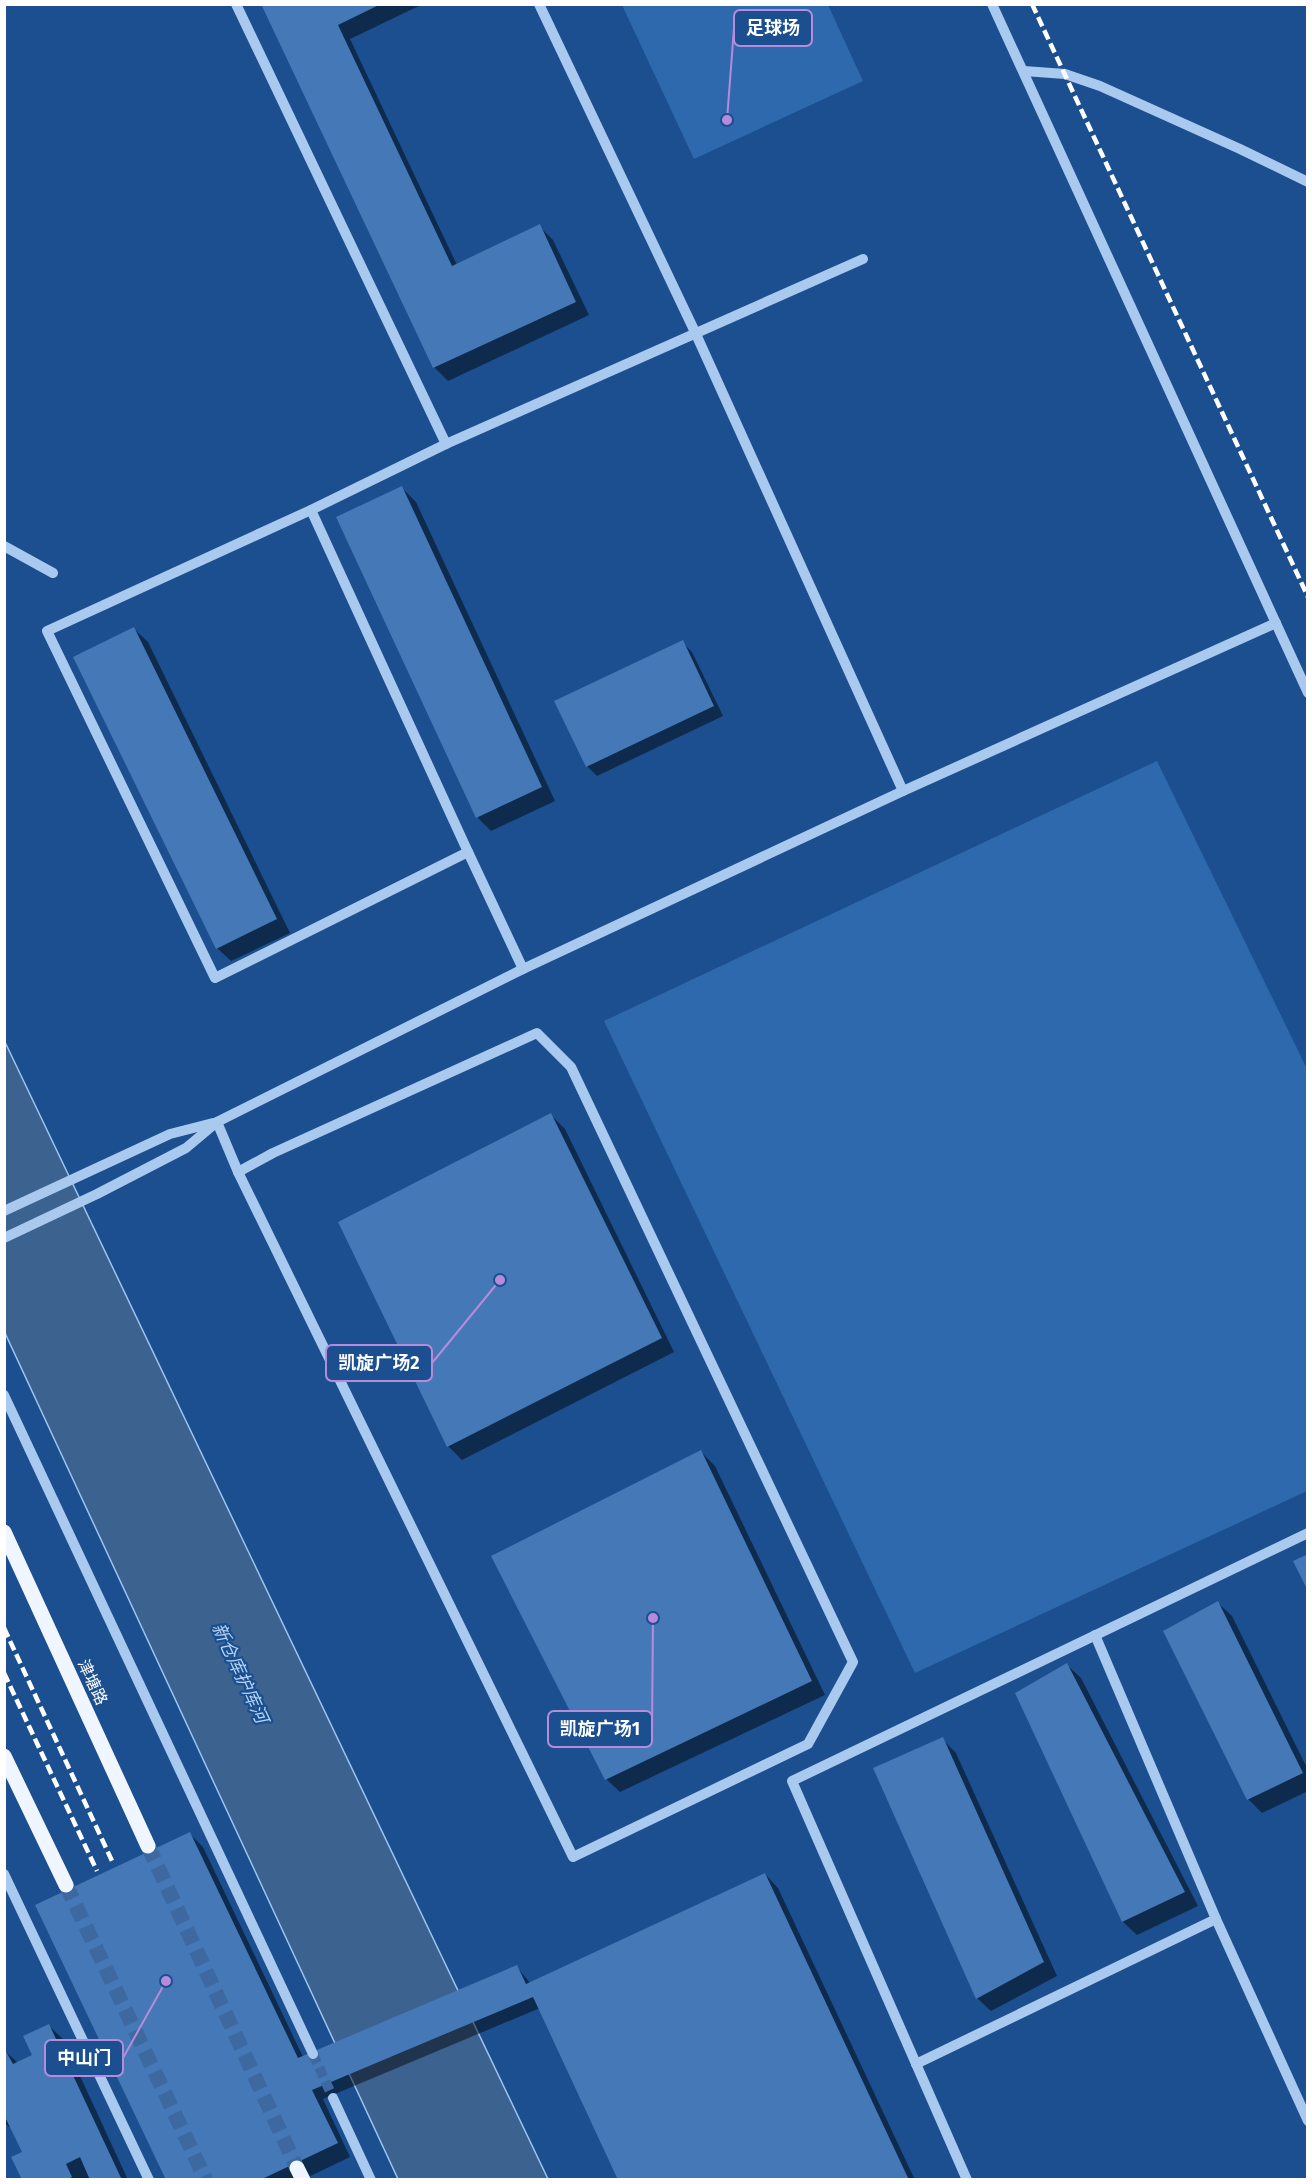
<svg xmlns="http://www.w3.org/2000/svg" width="1312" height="2184" viewBox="0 0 1312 2184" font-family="'Fira Sans','Noto Sans SC',sans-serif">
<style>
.green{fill:#2e69ad}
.water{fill:#3c6290;stroke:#9cc4f0;stroke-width:1.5}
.shadow{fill:#0007}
.building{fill:#4478b7}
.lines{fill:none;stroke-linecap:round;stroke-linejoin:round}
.minor-tunnel{stroke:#3d69a0;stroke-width:10;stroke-dasharray:10 5;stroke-linecap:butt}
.major-tunnel{stroke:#3d69a0;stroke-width:15;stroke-dasharray:15 8;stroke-linecap:butt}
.minor{stroke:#a9c9ee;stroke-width:10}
.major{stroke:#f0f6ff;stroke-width:15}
.rail{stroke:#fff;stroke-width:4.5;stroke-dasharray:10 4.5;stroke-linecap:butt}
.labels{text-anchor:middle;stroke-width:4.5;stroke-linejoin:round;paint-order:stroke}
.street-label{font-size:16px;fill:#fff;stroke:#1b4f8f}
.water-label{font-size:18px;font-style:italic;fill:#b5d3f5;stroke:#1b4f8f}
.leader{fill:none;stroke:#b68bdc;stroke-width:2}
.callout-dot{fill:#b68bdc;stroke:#1b4f8f;stroke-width:2}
.callout{fill:#1b4f8f;stroke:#b68bdc;stroke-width:2}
.callout-label{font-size:18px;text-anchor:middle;font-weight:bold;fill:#fff}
</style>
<rect width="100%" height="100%" fill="#1b4f8f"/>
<!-- green -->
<g class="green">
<path d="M 622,5 L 828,5 L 863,81 L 694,159 Z"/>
<path d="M 1157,761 L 1307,1069 L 1307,1491 L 915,1673 L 604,1021 Z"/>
</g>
<!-- water -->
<path class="water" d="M 4,1040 L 548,2179 L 398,2179 L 5,1333 Z"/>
<!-- shadow -->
<g class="shadow">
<path d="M 262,4 L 423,4 L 350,39 L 457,265 L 539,226 L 553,240 L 589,315 L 448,381 L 435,368 Z"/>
<path d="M 402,488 L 416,502 L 555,801 L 491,831 L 477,817 Z"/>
<path d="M 134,629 L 148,642 L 290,933 L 231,961 L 217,948 Z"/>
<path d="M 682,642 L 692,652 L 723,716 L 597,776 L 587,766 Z"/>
<path d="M 551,1115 L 565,1129 L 674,1352 L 462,1460 L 448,1446 Z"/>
<path d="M 701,1452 L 715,1466 L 825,1695 L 620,1792 L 606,1779 Z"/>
<path d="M 1218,1603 L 1232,1616 L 1308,1770 L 1308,1791 L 1262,1813 L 1248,1799 Z"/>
<path d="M 1067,1665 L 1081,1678 L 1198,1906 L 1137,1935 L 1123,1922 Z"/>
<path d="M 942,1739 L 956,1753 L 1057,1976 L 991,2011 L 977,1998 Z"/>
<path d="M 189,1833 L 203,1847 L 303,2057 L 517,1967 L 530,1983 L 765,1874 L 778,1888 L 915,2180 L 620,2180 L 540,2008 L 323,2099 L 350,2157 L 302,2180 L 168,2180 Z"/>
<path d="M 49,2026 L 63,2039 L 128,2180 L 24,2180 L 24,2152 L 11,2126 L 9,2127 L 4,2122 L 4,2050 L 18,2063 L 31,2057 Z"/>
</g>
<!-- building -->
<g class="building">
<path d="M 261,4 L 381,4 L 338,25 L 452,266 L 540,224 L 576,302 L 433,368 Z"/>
<path d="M 402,486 L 542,787 L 476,818 L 336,517 Z"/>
<path d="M 134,627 L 277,919 L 216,949 L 73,657 Z"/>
<path d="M 683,640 L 714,706 L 586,767 L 554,701 Z"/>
<path d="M 551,1113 L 662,1338 L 447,1447 L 338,1222 Z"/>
<path d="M 701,1450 L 812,1681 L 605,1780 L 491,1556 Z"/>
<path d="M 1308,1554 L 1308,1591 L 1293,1561 Z"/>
<path d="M 1218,1601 L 1303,1773 L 1247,1800 L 1163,1631 Z"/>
<path d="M 1067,1663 L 1185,1892 L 1122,1922 L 1015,1693 Z"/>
<path d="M 943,1737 L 1044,1962 L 976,1999 L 873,1768 Z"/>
<path d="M 190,1832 L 298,2058 L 517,1965 L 526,1984 L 765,1873 L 909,2180 L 618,2180 L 533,1997 L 312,2090 L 338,2143 L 260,2180 L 166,2180 L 35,1905 Z"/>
<path d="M 49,2024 L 122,2180 L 90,2180 L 80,2157 L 66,2164 L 72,2177 L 66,2180 L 22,2180 L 11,2157 L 22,2152 L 4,2115 L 4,2048 L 13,2064 L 32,2055 L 23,2036 Z"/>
</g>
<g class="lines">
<!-- minor-tunnel -->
<path class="minor-tunnel" d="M 313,2054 L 333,2098"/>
<!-- major-tunnel -->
<g class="major-tunnel">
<path d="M 148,1846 L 297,2168"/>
<path d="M 66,1885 L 206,2180"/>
</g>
<!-- minor -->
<g class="minor">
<path d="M 236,4 L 446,444"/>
<path d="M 539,4 L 695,332 L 903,791"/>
<path d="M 992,4 L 1308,693"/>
<path d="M 1024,71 L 1065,74 L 1100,86 L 1240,149 L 1308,182"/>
<path d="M 311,510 L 468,852"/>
<path d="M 4,546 L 53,573"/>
<path d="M 523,969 L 468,852 L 215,978 L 47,631 L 311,510 L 446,444 L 863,259"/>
<path d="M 537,1033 L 571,1067 L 853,1662 L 808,1744 L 573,1857 L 238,1172 L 273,1153 Z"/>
<path d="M 217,1122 L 238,1172"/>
<path d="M 4,1211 L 170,1134 L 213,1123"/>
<path d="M 4,1238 L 97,1194 L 186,1148 L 217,1122 L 523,969 L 903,791 L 1276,623"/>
<path d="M 4,1395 L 313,2054"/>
<path d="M 1095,1635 L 1216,1919 L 1308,2121"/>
<path d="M 4,1874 L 149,2180"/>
<path d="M 916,2064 L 1216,1919"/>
<path d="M 333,2098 L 371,2180"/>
<path d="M 967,2180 L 792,1781 L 1308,1533"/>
</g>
<!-- major -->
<g class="major">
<path d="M 4,1532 L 148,1846"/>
<path d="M 4,1756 L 66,1885"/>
<path d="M 297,2168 L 303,2180"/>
</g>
<!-- rail -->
<g class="rail">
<path d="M 1032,4 L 1308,597"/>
<path d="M 4,1628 L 113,1863"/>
<path d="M 4,1673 L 97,1871"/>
</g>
</g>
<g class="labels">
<!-- street labels -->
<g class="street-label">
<text transform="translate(93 1682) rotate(65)" y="6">津塘路</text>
</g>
<!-- water labels -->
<g class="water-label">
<text transform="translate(240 1673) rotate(65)" y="6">新仓库护库河</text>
</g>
</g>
<!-- callouts -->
<path class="leader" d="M727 120L734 28M500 1280L432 1363M653 1618L652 1729M166 1981L123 2058"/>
<g class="callout-dot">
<circle cx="727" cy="120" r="6"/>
<circle cx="500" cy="1280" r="6"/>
<circle cx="653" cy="1618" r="6"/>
<circle cx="166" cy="1981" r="6"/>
</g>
<g class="callout">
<rect x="734" y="10" width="78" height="36" rx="6"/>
<rect x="326" y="1345" width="106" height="36" rx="6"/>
<rect x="548" y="1711" width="104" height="36" rx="6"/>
<rect x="45" y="2040" width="78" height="36" rx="6"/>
</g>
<g class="callout-label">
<text x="773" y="34">足球场</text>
<text x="379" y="1369">凯旋广场2</text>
<text x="600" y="1735">凯旋广场1</text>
<text x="84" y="2064">中山门</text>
</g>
<!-- border -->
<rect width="1312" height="2184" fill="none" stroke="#ffffff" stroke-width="12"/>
</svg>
